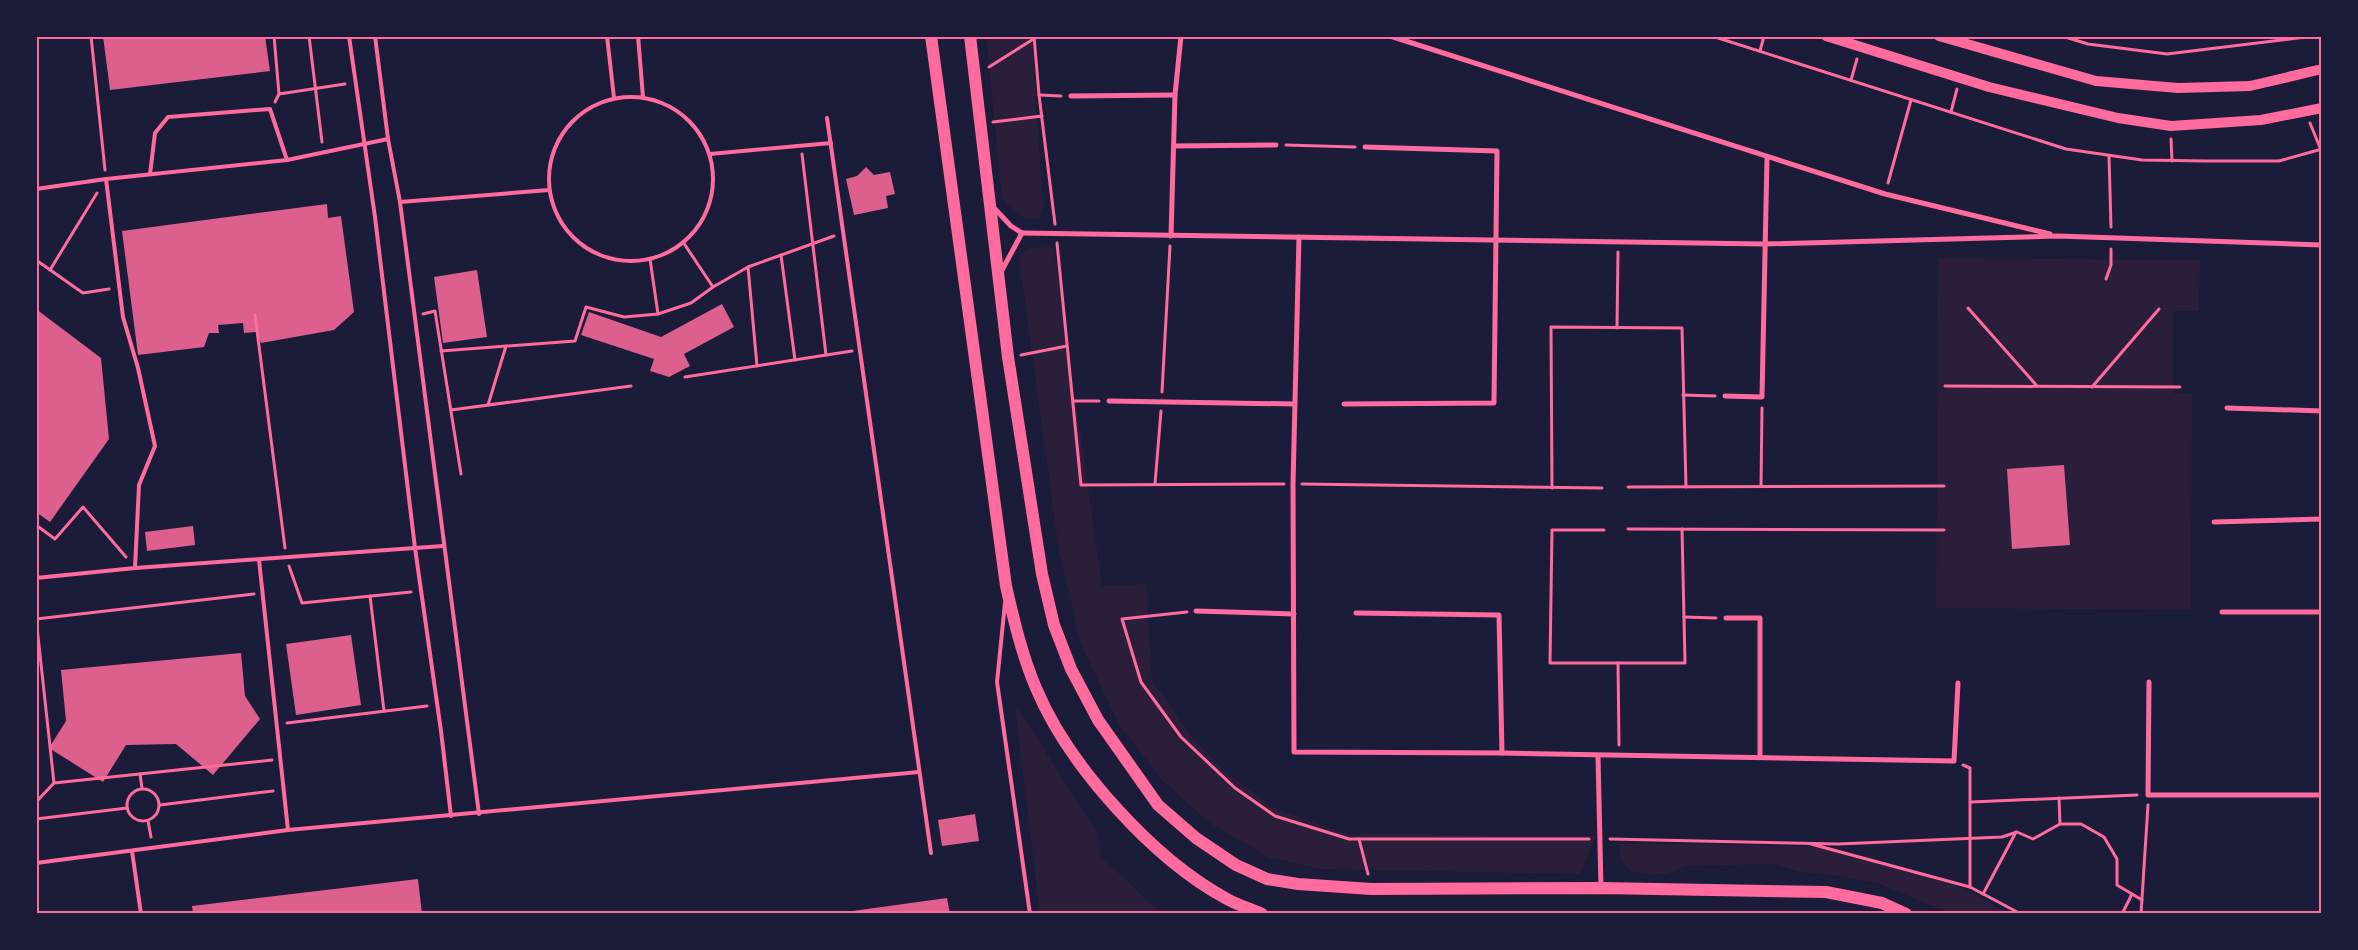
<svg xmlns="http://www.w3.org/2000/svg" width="2358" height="950" viewBox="0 0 2358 950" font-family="Ubuntu,sans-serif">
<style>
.green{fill:#2a1e3b}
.building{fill:#dd5f8e}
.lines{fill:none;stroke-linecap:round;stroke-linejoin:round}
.path{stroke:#ff6b9d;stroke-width:3}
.service{stroke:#ff6b9d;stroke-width:4}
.minor{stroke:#ff6b9d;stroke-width:5}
.secondary{stroke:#ff6b9d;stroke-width:10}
.primary{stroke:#ff6b9d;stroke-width:12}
.neatline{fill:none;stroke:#ff6b9d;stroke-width:2}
</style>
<rect width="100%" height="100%" fill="#1b1b3a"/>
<!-- green -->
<g class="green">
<path d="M 986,36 L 1032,36 L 1043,205 L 1039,218 L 1027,219 L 1008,205 L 1002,198 Z"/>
<path d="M 1047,247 L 1054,248 L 1102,586 L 1146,584 L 1152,680 L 1191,736 L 1226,772 L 1272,807 L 1345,834 L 1596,836 L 1580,874 L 1321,869 L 1268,857 L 1210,823 L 1162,780 L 1118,723 L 1081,644 L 1059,551 L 1020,266 L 1021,256 L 1026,249 Z"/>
<path d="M 1938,258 L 2200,260 L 2199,311 L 2173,311 L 2173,393 L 2192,394 L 2191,610 L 1936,608 Z"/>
<path d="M 1018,708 L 1096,831 L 1100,855 L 1150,903 L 1167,914 L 1040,914 L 1015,710 Z"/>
<path d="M 1627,843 L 1830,847 L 1916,870 L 1966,889 L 2010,914 L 1951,914 L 1880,884 L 1833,875 L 1799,872 L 1774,864 L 1686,866 C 1680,868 1674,872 1668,873 C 1646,877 1615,874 1620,844 Z"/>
</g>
<!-- building -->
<g class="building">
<path d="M 103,36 L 265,36 L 270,71 L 110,90 Z"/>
<path d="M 866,167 L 874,175 L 890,172 L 895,194 L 886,196 L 888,208 L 854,215 L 846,179 L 857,176 Z"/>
<path d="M 327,204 L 328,218 L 341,216 L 354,312 L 334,330 L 261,343 L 256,332 L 244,333 L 243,323 L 218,325 L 219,333 L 209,333 L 204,347 L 138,355 L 122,231 Z"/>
<path d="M 477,270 L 487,337 L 443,343 L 434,277 Z"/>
<path d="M 722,304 L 734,327 L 684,354 L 690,366 L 669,377 L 650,371 L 654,359 L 581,335 L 589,312 L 661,337 Z"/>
<path d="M 36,309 L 101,358 L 109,439 L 50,522 L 36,512 Z"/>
<path d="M 2064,465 L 2070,545 L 2012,549 L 2007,469 Z"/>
<path d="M 193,526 L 195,545 L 147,551 L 145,532 Z"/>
<path d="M 351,635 L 361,705 L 296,715 L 286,644 Z"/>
<path d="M 241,653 L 245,696 L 260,719 L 213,775 L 176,744 L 126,745 L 103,782 L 49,748 L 66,721 L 61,670 Z"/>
<path d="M 975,814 L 979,841 L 942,846 L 938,820 Z"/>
<path d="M 418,879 L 422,914 L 193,914 L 192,906 Z"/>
<path d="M 947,898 L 950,914 L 838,914 L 838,913 Z"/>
</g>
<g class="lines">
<!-- path -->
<g class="path">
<path d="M 91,36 L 105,170"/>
<path d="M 274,36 L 279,94 L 275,102"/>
<path d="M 309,36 L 322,142"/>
<path d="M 1034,36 L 1039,95 L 1055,224"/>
<path d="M 1712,36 L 2066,149 L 2142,160 L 2206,161 L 2279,161 L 2322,149"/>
<path d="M 2062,36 L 2088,44 L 2167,54 L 2314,36"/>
<path d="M 1760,51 L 1764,36"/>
<path d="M 989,67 L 1035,38"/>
<path d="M 1851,80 L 1857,59"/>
<path d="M 279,94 L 345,84"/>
<path d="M 1039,95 L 1061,96"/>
<path d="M 1951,112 L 1957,89"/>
<path d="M 993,122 L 1042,116"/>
<path d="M 2310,123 L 2321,150"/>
<path d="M 2171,139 L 2172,161"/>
<path d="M 1286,145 L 1355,147"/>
<path d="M 802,154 L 826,355"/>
<path d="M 2109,156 L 2111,227"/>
<path d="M 1888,183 L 1911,100"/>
<path d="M 683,242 L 713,287 L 748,267 L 834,236"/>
<path d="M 1057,243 L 1081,485 L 1284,484"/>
<path d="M 781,255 L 795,360"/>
<path d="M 650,259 L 658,314"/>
<path d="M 36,260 L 83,293 L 109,289"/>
<path d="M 748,267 L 757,366"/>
<path d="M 50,270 L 97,193"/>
<path d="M 2106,279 L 2111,265 L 2111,249"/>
<path d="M 1968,308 L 2037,386"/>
<path d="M 423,314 L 435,311 L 461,474"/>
<path d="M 255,315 L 285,548"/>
<path d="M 1617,328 L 1618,252"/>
<path d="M 441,351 L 575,341 L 586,307 L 624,317 L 658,314 L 691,303 L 713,287"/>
<path d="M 1021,355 L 1067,346"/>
<path d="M 685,377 L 852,351"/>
<path d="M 1945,386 L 2180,387"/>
<path d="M 2092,387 L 2159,309"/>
<path d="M 1162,392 L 1170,246"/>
<path d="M 1683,395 L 1715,396"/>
<path d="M 1074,401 L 1099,401"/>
<path d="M 488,405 L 506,346"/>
<path d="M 451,410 L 631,386"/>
<path d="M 1155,484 L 1161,411"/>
<path d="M 1302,484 L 1602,488"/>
<path d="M 1761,486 L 1762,408"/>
<path d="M 1628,487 L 1944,486"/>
<path d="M 1552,488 L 1551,327 L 1682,328 L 1686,487"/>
<path d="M 36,525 L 55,539 L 83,507 L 126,557"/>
<path d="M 1628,529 L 1944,530"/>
<path d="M 1604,530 L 1552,530 L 1550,663 L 1685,663 L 1682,529"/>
<path d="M 289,566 L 302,603 L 411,592"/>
<path d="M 370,596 L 384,711"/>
<path d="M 1187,612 L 1122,619 L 1141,682 L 1181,737 L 1235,788 L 1275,816 L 1349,839 L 1589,839"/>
<path d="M 1684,617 L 1716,618"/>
<path d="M 36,618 L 54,783"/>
<path d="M 36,619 L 254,594"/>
<path d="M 1618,663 L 1619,745"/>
<path d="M 287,723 L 427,706"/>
<path d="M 1963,765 L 1970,768 L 1970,887"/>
<path d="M 140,774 L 142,788"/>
<circle cx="143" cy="805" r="16"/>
<path d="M 2059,798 L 2060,824"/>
<path d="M 36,802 L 54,783 L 272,760"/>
<path d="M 1971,802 L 2137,795"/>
<path d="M 160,805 L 273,791"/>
<path d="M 36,819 L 127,808"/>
<path d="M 148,821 L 151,837"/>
<path d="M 1359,839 L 1368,874"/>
<path d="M 1610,839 L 1838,844 L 2002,837 L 2017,832 L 2033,839 L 2060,824 L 2081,824 L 2104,837 L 2117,859 L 2117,885 L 2142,900"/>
<path d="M 1811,844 L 1970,887 L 2021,914"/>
<path d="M 1983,894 L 2016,832"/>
<path d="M 2122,914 L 2132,894"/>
<path d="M 2141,914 L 2148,805"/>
</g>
<!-- service -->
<g class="service">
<path d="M 349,36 L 375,217 L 415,548 L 441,731 L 451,816"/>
<path d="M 375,36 L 388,139 L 400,202 L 479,814"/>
<path d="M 607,36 L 614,98"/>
<path d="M 638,36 L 643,97"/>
<circle cx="631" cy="179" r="82"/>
<path d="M 827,118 L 931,853"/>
<path d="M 710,154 L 831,143"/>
<path d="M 150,174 L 155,133 L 168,117 L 270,109 L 287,160"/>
<path d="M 106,179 L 123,317 L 138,368 L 155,446 L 139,485 L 135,568"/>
<path d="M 36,189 L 106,179 L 287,160 L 388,139"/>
<path d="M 400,202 L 549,190"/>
<path d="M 259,560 L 288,830"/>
<path d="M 36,578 L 135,568 L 443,546"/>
<path d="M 1005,603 L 997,682 L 1030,914"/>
<path d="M 132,851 L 141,914"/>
<path d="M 36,863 L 288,830 L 919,772"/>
</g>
<!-- minor -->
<g class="minor">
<path d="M 1390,36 L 1885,194 L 2050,234"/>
<path d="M 1071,96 L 1175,95"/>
<path d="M 1174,146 L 1276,145"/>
<path d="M 995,209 L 1011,226 L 1022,233"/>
<path d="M 1022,233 L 1765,244 L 2058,236 L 2322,245"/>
<path d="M 1171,236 L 1175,95 L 1181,36"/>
<path d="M 1299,237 L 1293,484 L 1294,752 L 1502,753 L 1954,761 L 1958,683"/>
<path d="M 1001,272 L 1022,233"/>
<path d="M 1725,396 L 1762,397 L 1767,158"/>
<path d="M 1109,401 L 1294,404"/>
<path d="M 1344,404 L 1494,403 L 1497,151 L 1365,147"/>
<path d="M 2227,408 L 2322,411"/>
<path d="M 2214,522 L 2322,519"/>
<path d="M 1196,611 L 1294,614"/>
<path d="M 2222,612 L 2322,612"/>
<path d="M 1356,613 L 1499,615 L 1502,753"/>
<path d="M 1726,618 L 1760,618 L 1760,757"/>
<path d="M 2149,682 L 2148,795 L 2322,795"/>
<path d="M 1598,756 L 1601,888"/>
</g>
<!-- secondary -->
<g class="secondary">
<path d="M 1826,36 L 1989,87 L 2118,118 L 2171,126 L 2261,120 L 2322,108"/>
<path d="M 1939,36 L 2096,81 L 2178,88 L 2250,86 L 2322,69"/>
</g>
<!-- primary -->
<g class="primary">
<path d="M 931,36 L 1006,586 C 1014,621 1022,655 1036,688 C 1068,765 1153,859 1227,899 C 1238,905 1251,909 1262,914"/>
<path d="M 970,36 L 1008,357 L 1042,574 L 1054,625 L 1071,669 L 1098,720 L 1158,805 L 1196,838 L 1236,865 L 1267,879 L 1298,884 L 1371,889 L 1601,888 L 1826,892 L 1882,903 L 1906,914"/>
</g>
</g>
<!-- border -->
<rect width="2358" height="950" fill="none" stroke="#1b1b3a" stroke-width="75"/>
<rect x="38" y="38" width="2282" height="874" class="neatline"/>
</svg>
